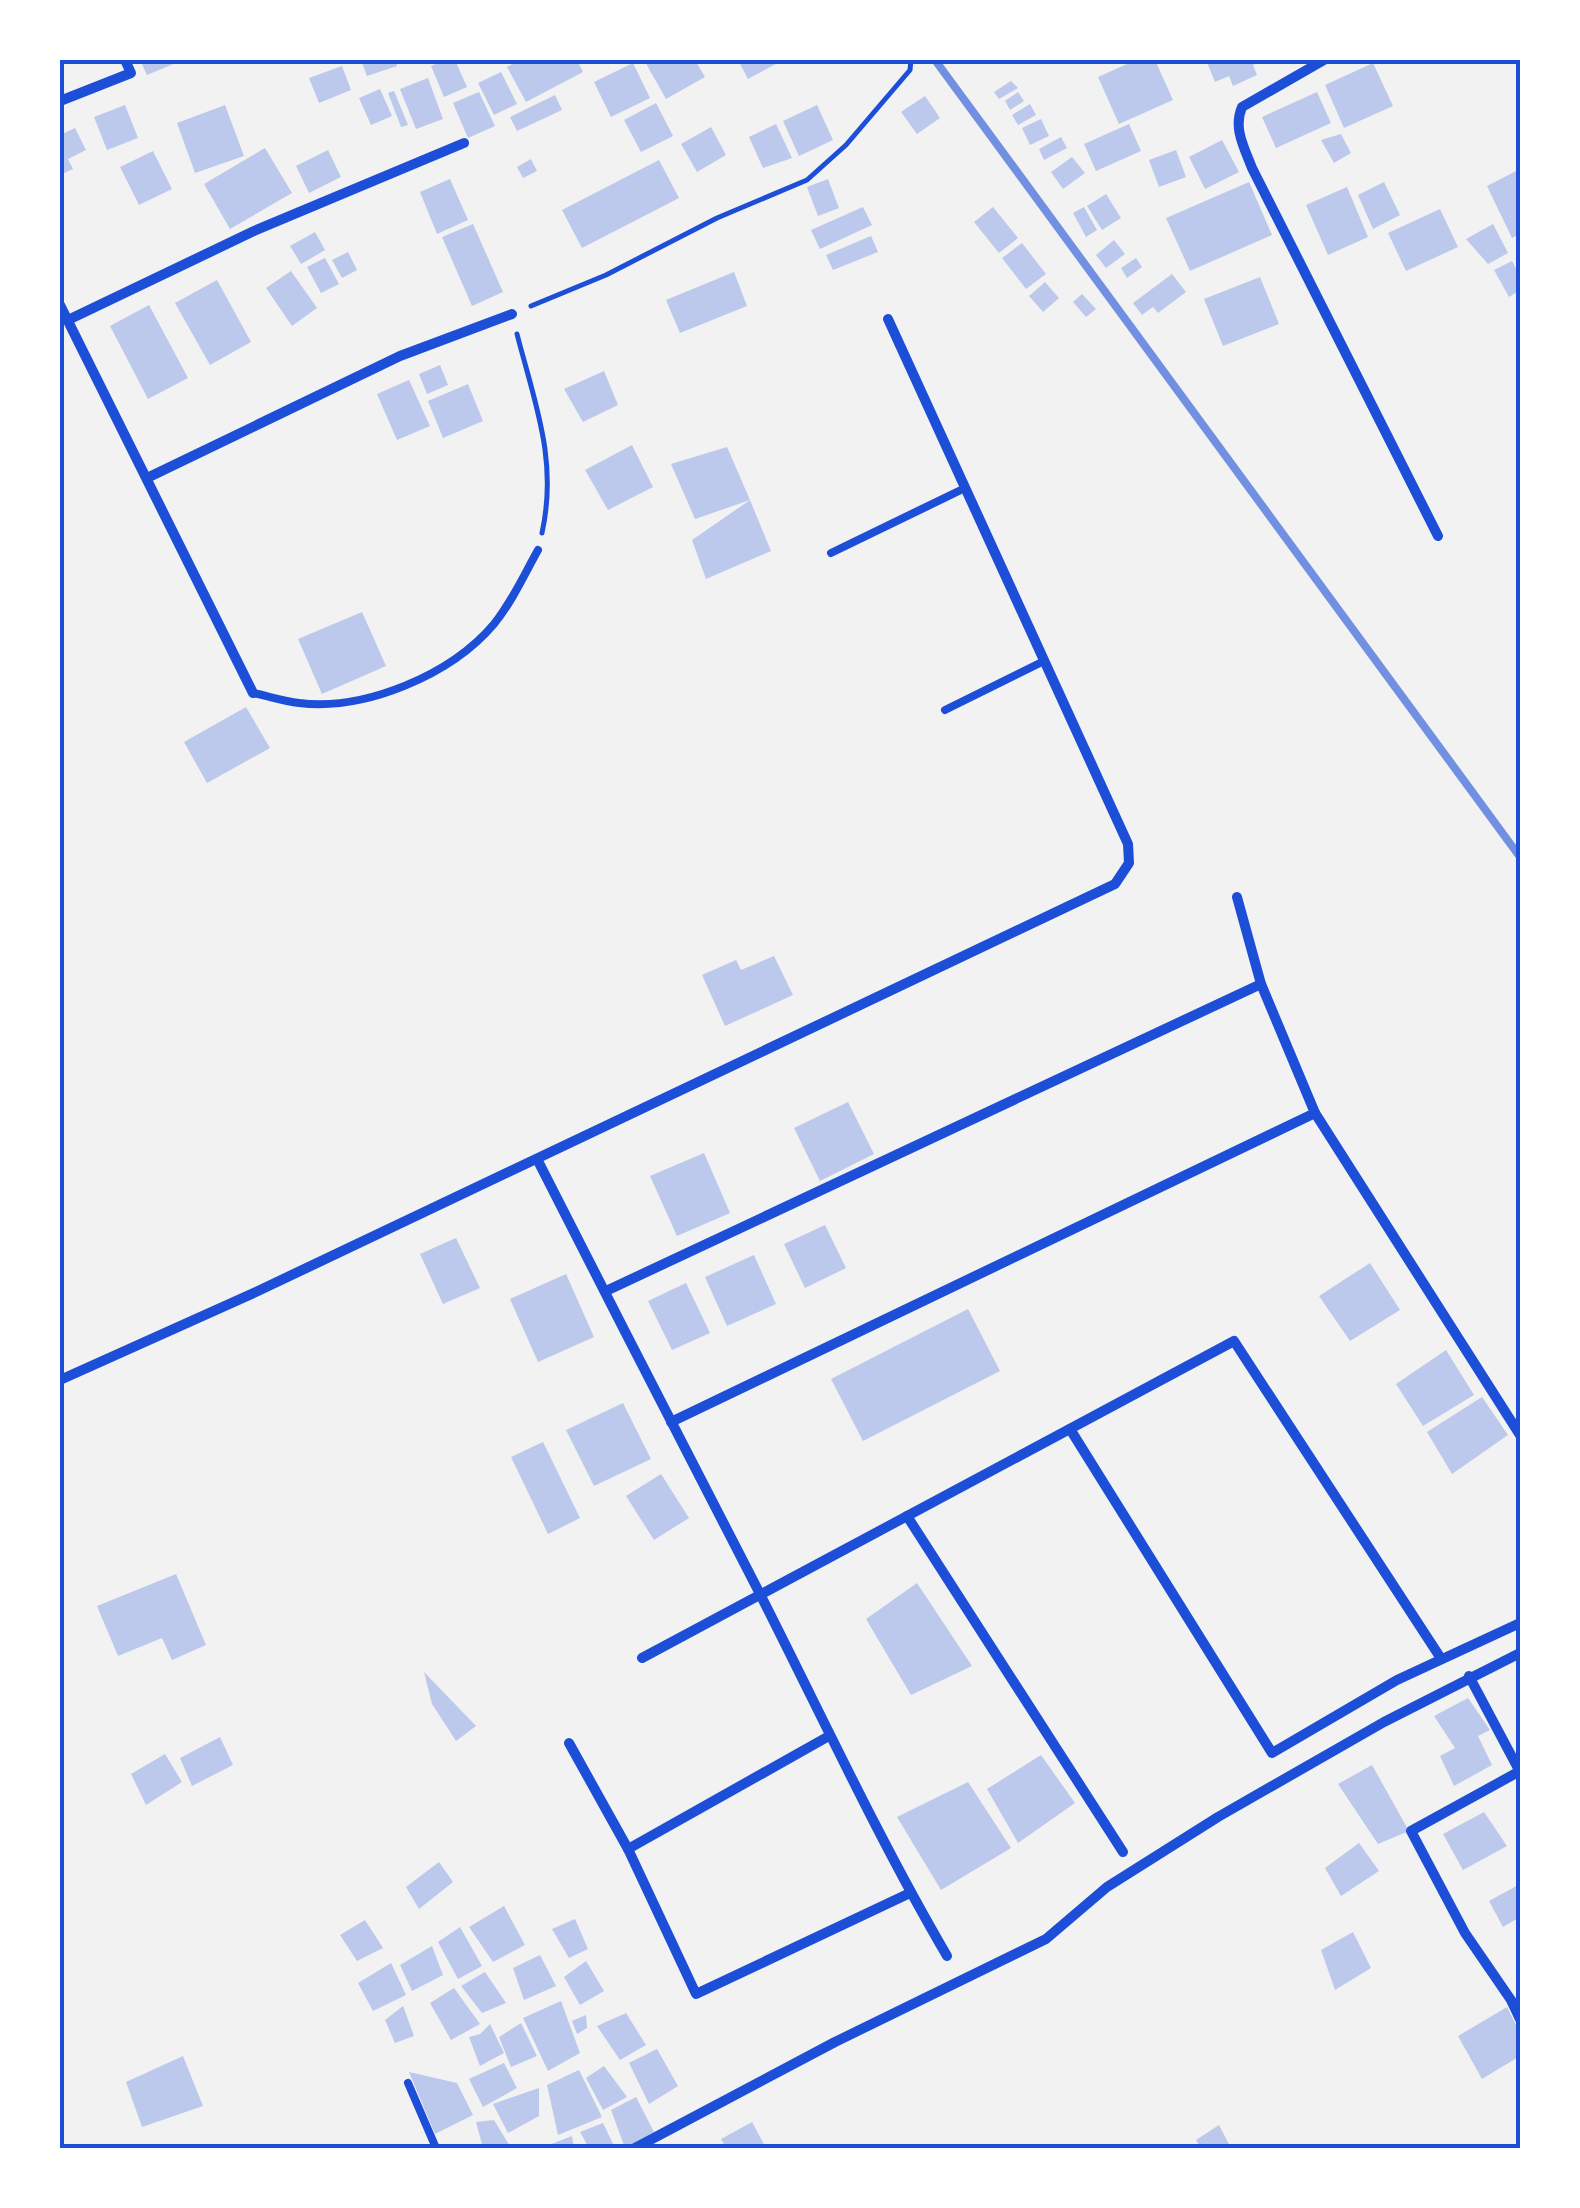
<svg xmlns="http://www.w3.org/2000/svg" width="1580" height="2208" viewBox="0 0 1580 2208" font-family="Karla,sans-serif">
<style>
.building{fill:#bdc9ec}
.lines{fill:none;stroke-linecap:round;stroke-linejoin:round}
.path{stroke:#1d4ed8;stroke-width:5}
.service{stroke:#1d4ed8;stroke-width:8}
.minor{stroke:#1d4ed8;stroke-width:10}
.rail{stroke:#7290e2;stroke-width:8}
.neatline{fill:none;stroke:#1d4ed8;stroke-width:4}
</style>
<rect width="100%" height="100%" fill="#f2f2f2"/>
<!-- building -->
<g class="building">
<path d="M 140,60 L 183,60 L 147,75 Z"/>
<path d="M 361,60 L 396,60 L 397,66 L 367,76 Z"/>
<path d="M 445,60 L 455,60 L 467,87 L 444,97 L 431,66 Z"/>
<path d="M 519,60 L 577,60 L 583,72 L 526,102 L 507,67 Z"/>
<path d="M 644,60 L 695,60 L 705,77 L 666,99 Z"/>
<path d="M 738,60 L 783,60 L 748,79 Z"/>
<path d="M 1136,60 L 1155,60 L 1173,100 L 1119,124 L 1098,77 Z"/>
<path d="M 1206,60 L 1265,60 L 1253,65 L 1257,75 L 1233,86 L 1229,76 L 1215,82 Z"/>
<path d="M 633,63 L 650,98 L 611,117 L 594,82 Z"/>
<path d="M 1373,63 L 1393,106 L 1344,128 L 1325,85 Z"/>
<path d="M 342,66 L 351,90 L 319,103 L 309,78 Z"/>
<path d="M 501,72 L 517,104 L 494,115 L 478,83 Z"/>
<path d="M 428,78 L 443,119 L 416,129 L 400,89 Z"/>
<path d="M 1011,81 L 1018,88 L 999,99 L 994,92 Z"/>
<path d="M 380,89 L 392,116 L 371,125 L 359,98 Z"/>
<path d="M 394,91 L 408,125 L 401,127 L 388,93 Z"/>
<path d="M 479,92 L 495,126 L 468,138 L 453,103 Z"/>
<path d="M 1018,92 L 1024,101 L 1010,110 L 1005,101 Z"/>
<path d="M 1317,92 L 1331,123 L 1276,148 L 1262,117 Z"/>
<path d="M 555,95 L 562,110 L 517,131 L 510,117 Z"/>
<path d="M 925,96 L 940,118 L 917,134 L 901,112 Z"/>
<path d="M 656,103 L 673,136 L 641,152 L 624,120 Z"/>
<path d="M 1030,104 L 1036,115 L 1018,125 L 1012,115 Z"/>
<path d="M 125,105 L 138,138 L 107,150 L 94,117 Z"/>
<path d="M 225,105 L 244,156 L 195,173 L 177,123 Z"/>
<path d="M 817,105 L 833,140 L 799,156 L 783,121 Z"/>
<path d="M 1041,119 L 1049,136 L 1030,145 L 1022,128 Z"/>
<path d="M 776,124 L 792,158 L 763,168 L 749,137 Z"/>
<path d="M 1129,124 L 1141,151 L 1096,171 L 1084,144 Z"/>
<path d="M 711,127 L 726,155 L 697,172 L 681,144 Z"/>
<path d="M 75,128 L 86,150 L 68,159 L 73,169 L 60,175 L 60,135 Z"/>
<path d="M 1341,134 L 1351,153 L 1334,163 L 1321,140 Z"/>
<path d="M 1061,137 L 1067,148 L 1044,160 L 1039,149 Z"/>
<path d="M 1222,140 L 1239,172 L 1205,189 L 1189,157 Z"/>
<path d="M 265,148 L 292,193 L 230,229 L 204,184 Z"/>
<path d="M 328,150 L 341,177 L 309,193 L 296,166 Z"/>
<path d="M 1176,150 L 1186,177 L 1159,187 L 1149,160 Z"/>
<path d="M 153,151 L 172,189 L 139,205 L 120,167 Z"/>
<path d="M 1072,157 L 1085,173 L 1063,189 L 1051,172 Z"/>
<path d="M 531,159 L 537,171 L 523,178 L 517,167 Z"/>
<path d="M 659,160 L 679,198 L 582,248 L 562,210 Z"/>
<path d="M 1520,169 L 1520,234 L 1512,238 L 1487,186 Z"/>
<path d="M 450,179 L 468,220 L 437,234 L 420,192 Z"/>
<path d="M 828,179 L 839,208 L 818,216 L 807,187 Z"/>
<path d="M 1249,182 L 1272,235 L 1190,271 L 1166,218 Z"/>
<path d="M 1384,182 L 1400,215 L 1373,229 L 1358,195 Z"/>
<path d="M 1347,187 L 1368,237 L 1328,255 L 1306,205 Z"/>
<path d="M 1106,194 L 1121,218 L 1102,230 L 1087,206 Z"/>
<path d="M 863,207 L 872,225 L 820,249 L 811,230 Z"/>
<path d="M 993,207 L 1018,238 L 999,253 L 974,222 Z"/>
<path d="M 1084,207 L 1097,230 L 1086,237 L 1073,213 Z"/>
<path d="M 1440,209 L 1458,247 L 1406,271 L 1388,233 Z"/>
<path d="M 473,224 L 503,292 L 472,306 L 442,237 Z"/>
<path d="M 1493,224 L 1508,253 L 1488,264 L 1466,239 Z"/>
<path d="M 315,232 L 325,250 L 301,264 L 290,246 Z"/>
<path d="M 871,236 L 878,252 L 833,270 L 826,255 Z"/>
<path d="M 1114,240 L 1125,254 L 1106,268 L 1096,255 Z"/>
<path d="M 1022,243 L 1046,274 L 1026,289 L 1002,258 Z"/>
<path d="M 348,252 L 357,270 L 342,278 L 332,260 Z"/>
<path d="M 325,258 L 339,284 L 321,293 L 307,267 Z"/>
<path d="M 1136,258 L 1142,267 L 1127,278 L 1121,268 Z"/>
<path d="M 1512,261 L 1520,276 L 1520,290 L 1509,297 L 1494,270 Z"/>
<path d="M 291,271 L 317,308 L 292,326 L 266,288 Z"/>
<path d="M 734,272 L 747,306 L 680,333 L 666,300 Z"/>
<path d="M 1172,274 L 1186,292 L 1158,313 L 1153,307 L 1142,315 L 1133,303 Z"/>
<path d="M 1260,277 L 1279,324 L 1223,346 L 1204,299 Z"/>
<path d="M 217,280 L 251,342 L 210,365 L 175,303 Z"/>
<path d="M 1045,282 L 1059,298 L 1043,312 L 1029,296 Z"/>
<path d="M 1082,294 L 1096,309 L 1086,317 L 1073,302 Z"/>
<path d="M 149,305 L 188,378 L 148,399 L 110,326 Z"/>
<path d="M 440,365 L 448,385 L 427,394 L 419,374 Z"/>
<path d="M 604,371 L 618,405 L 583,422 L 564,389 Z"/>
<path d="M 409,380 L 430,426 L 397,440 L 377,394 Z"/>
<path d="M 468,384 L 483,421 L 443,438 L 428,401 Z"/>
<path d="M 632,445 L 653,487 L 608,510 L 585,470 Z"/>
<path d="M 727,447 L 750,500 L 771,551 L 706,579 L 692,540 L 750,500 L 695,519 L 671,464 Z"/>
<path d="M 362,612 L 386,666 L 322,694 L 298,639 Z"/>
<path d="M 246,707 L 270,748 L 207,783 L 184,742 Z"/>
<path d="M 774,956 L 793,995 L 725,1026 L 702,975 L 736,960 L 741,970 Z"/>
<path d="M 848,1102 L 874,1154 L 820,1181 L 794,1128 Z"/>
<path d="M 704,1153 L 730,1213 L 677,1236 L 650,1176 Z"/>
<path d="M 825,1225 L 846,1268 L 805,1288 L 784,1244 Z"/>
<path d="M 456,1238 L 480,1288 L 443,1304 L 420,1254 Z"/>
<path d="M 754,1255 L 776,1304 L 727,1326 L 705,1277 Z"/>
<path d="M 1370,1263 L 1400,1310 L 1350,1341 L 1319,1296 Z"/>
<path d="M 566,1274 L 594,1337 L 538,1362 L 510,1299 Z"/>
<path d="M 686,1283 L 710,1333 L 672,1350 L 648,1301 Z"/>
<path d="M 968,1309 L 1000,1371 L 863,1441 L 831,1379 Z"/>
<path d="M 1446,1350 L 1474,1395 L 1423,1426 L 1396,1384 Z"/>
<path d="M 1482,1397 L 1508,1435 L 1452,1474 L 1427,1432 Z"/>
<path d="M 623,1403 L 651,1459 L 594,1486 L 566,1430 Z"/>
<path d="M 543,1442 L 580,1518 L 548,1534 L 511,1457 Z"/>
<path d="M 661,1474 L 689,1518 L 654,1540 L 626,1496 Z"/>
<path d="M 176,1574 L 206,1645 L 172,1660 L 162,1638 L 118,1656 L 97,1606 Z"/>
<path d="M 917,1583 L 972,1666 L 911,1695 L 866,1619 Z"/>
<path d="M 424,1672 L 476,1726 L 456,1741 L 432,1704 Z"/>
<path d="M 1468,1698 L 1490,1730 L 1478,1736 L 1492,1765 L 1454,1786 L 1440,1756 L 1455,1748 L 1434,1716 Z"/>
<path d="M 220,1737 L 233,1765 L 192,1786 L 180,1758 Z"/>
<path d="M 165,1754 L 182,1782 L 146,1805 L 131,1774 Z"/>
<path d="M 1041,1755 L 1075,1803 L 1018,1843 L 987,1789 Z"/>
<path d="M 1372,1765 L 1409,1831 L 1378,1844 L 1338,1784 Z"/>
<path d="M 968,1782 L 1011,1848 L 941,1890 L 897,1817 Z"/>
<path d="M 1484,1812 L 1507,1846 L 1463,1870 L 1443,1834 Z"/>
<path d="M 1359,1843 L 1379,1871 L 1341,1896 L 1325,1868 Z"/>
<path d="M 439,1862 L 453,1882 L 419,1909 L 406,1887 Z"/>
<path d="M 1520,1884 L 1520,1917 L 1503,1927 L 1489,1901 Z"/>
<path d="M 504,1906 L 525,1945 L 493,1962 L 469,1927 Z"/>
<path d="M 575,1919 L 588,1949 L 569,1958 L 552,1929 Z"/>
<path d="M 365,1920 L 383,1948 L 357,1961 L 340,1935 Z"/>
<path d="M 460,1927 L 482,1966 L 458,1979 L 438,1942 Z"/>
<path d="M 1353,1932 L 1371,1968 L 1335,1990 L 1321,1950 Z"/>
<path d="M 432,1946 L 443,1975 L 412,1991 L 400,1965 Z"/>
<path d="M 540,1955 L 556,1986 L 524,2000 L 513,1968 Z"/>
<path d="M 586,1961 L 604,1991 L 580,2005 L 564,1977 Z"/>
<path d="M 391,1963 L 406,1995 L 373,2011 L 358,1983 Z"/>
<path d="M 485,1972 L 506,2003 L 482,2013 L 461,1986 Z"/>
<path d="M 454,1988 L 480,2024 L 451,2040 L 430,2003 Z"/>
<path d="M 561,2001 L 580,2053 L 548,2071 L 523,2018 Z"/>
<path d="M 403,2006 L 414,2036 L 395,2043 L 385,2020 Z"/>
<path d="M 1507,2007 L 1520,2033 L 1520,2056 L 1482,2079 L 1458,2036 Z"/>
<path d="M 626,2013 L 646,2045 L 620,2060 L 597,2026 Z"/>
<path d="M 586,2015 L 587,2028 L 577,2034 L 572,2021 Z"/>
<path d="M 521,2023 L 537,2056 L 511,2067 L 499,2037 Z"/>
<path d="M 490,2024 L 504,2053 L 480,2066 L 469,2037 L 480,2034 Z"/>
<path d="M 657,2049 L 678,2086 L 649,2104 L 629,2063 Z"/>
<path d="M 183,2056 L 203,2106 L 142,2127 L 126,2082 Z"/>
<path d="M 504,2063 L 517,2088 L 483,2107 L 469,2079 Z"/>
<path d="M 604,2066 L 627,2097 L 603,2110 L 586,2078 Z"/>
<path d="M 579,2070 L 602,2117 L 558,2135 L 547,2085 Z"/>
<path d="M 409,2072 L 457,2083 L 473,2115 L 435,2134 Z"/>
<path d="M 539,2088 L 539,2116 L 508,2133 L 493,2104 Z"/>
<path d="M 636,2097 L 654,2132 L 625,2148 L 611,2110 Z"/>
<path d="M 494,2120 L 511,2148 L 483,2148 L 476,2122 Z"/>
<path d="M 752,2122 L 766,2148 L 726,2148 L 721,2139 Z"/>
<path d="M 603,2123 L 615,2148 L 589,2148 L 580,2132 Z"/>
<path d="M 1219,2125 L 1231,2148 L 1201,2148 L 1196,2140 Z"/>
<path d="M 572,2136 L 574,2148 L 541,2148 Z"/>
</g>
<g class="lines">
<!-- path -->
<g class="path">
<path d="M 531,306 L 606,275 L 717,218 L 807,180 L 846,145 L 910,70 L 911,60"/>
<path d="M 517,334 C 535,404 558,460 542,533"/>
</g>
<!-- service -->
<g class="service">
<path d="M 831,553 L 965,488"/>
<path d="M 253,693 C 268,696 283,701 299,703 C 365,711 451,675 494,624 C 512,602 524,575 538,550"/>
<path d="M 945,710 L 1044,661"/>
<path d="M 408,2083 L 436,2148"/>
</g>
<!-- minor -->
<g class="minor">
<path d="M 1324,60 L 1242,107 C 1233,128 1244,147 1252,168 L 1438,536"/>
<path d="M 60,101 L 131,73 L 125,60"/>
<path d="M 60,305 L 253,693"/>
<path d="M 68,320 L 254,231 L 464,143"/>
<path d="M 147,478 L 400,356 L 512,314"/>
<path d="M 1237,897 L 1261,984 L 1315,1113 L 1520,1435"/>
<path d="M 537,1159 C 610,1304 685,1447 759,1592 C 821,1714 878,1838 947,1956"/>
<path d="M 606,1291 L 1261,984"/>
<path d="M 60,1380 L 258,1291 L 1115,884 L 1129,863 L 1128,844 L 888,319"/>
<path d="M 671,1422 L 1315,1113"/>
<path d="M 1070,1429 L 1272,1753 L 1397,1680 L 1520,1623"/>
<path d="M 907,1516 L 1123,1852"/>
<path d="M 642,1658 L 1234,1341 L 1440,1657"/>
<path d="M 1469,1676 L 1520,1772"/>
<path d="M 569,1743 L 628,1849 L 696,1994 L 910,1893"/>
<path d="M 1520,1771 L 1411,1831 L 1465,1933 L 1511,2000 L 1520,2019"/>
<path d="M 628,1849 L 829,1736"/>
<path d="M 635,2148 L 835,2042 L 1046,1939 L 1107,1887 L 1218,1817 L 1384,1722 L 1520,1653"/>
</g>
<!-- rail -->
<path class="rail" d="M 935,60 L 1520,857"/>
</g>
<!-- border -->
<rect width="1580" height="2208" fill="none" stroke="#ffffff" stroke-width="125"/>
<rect x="62" y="62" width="1456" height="2084" class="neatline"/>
</svg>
